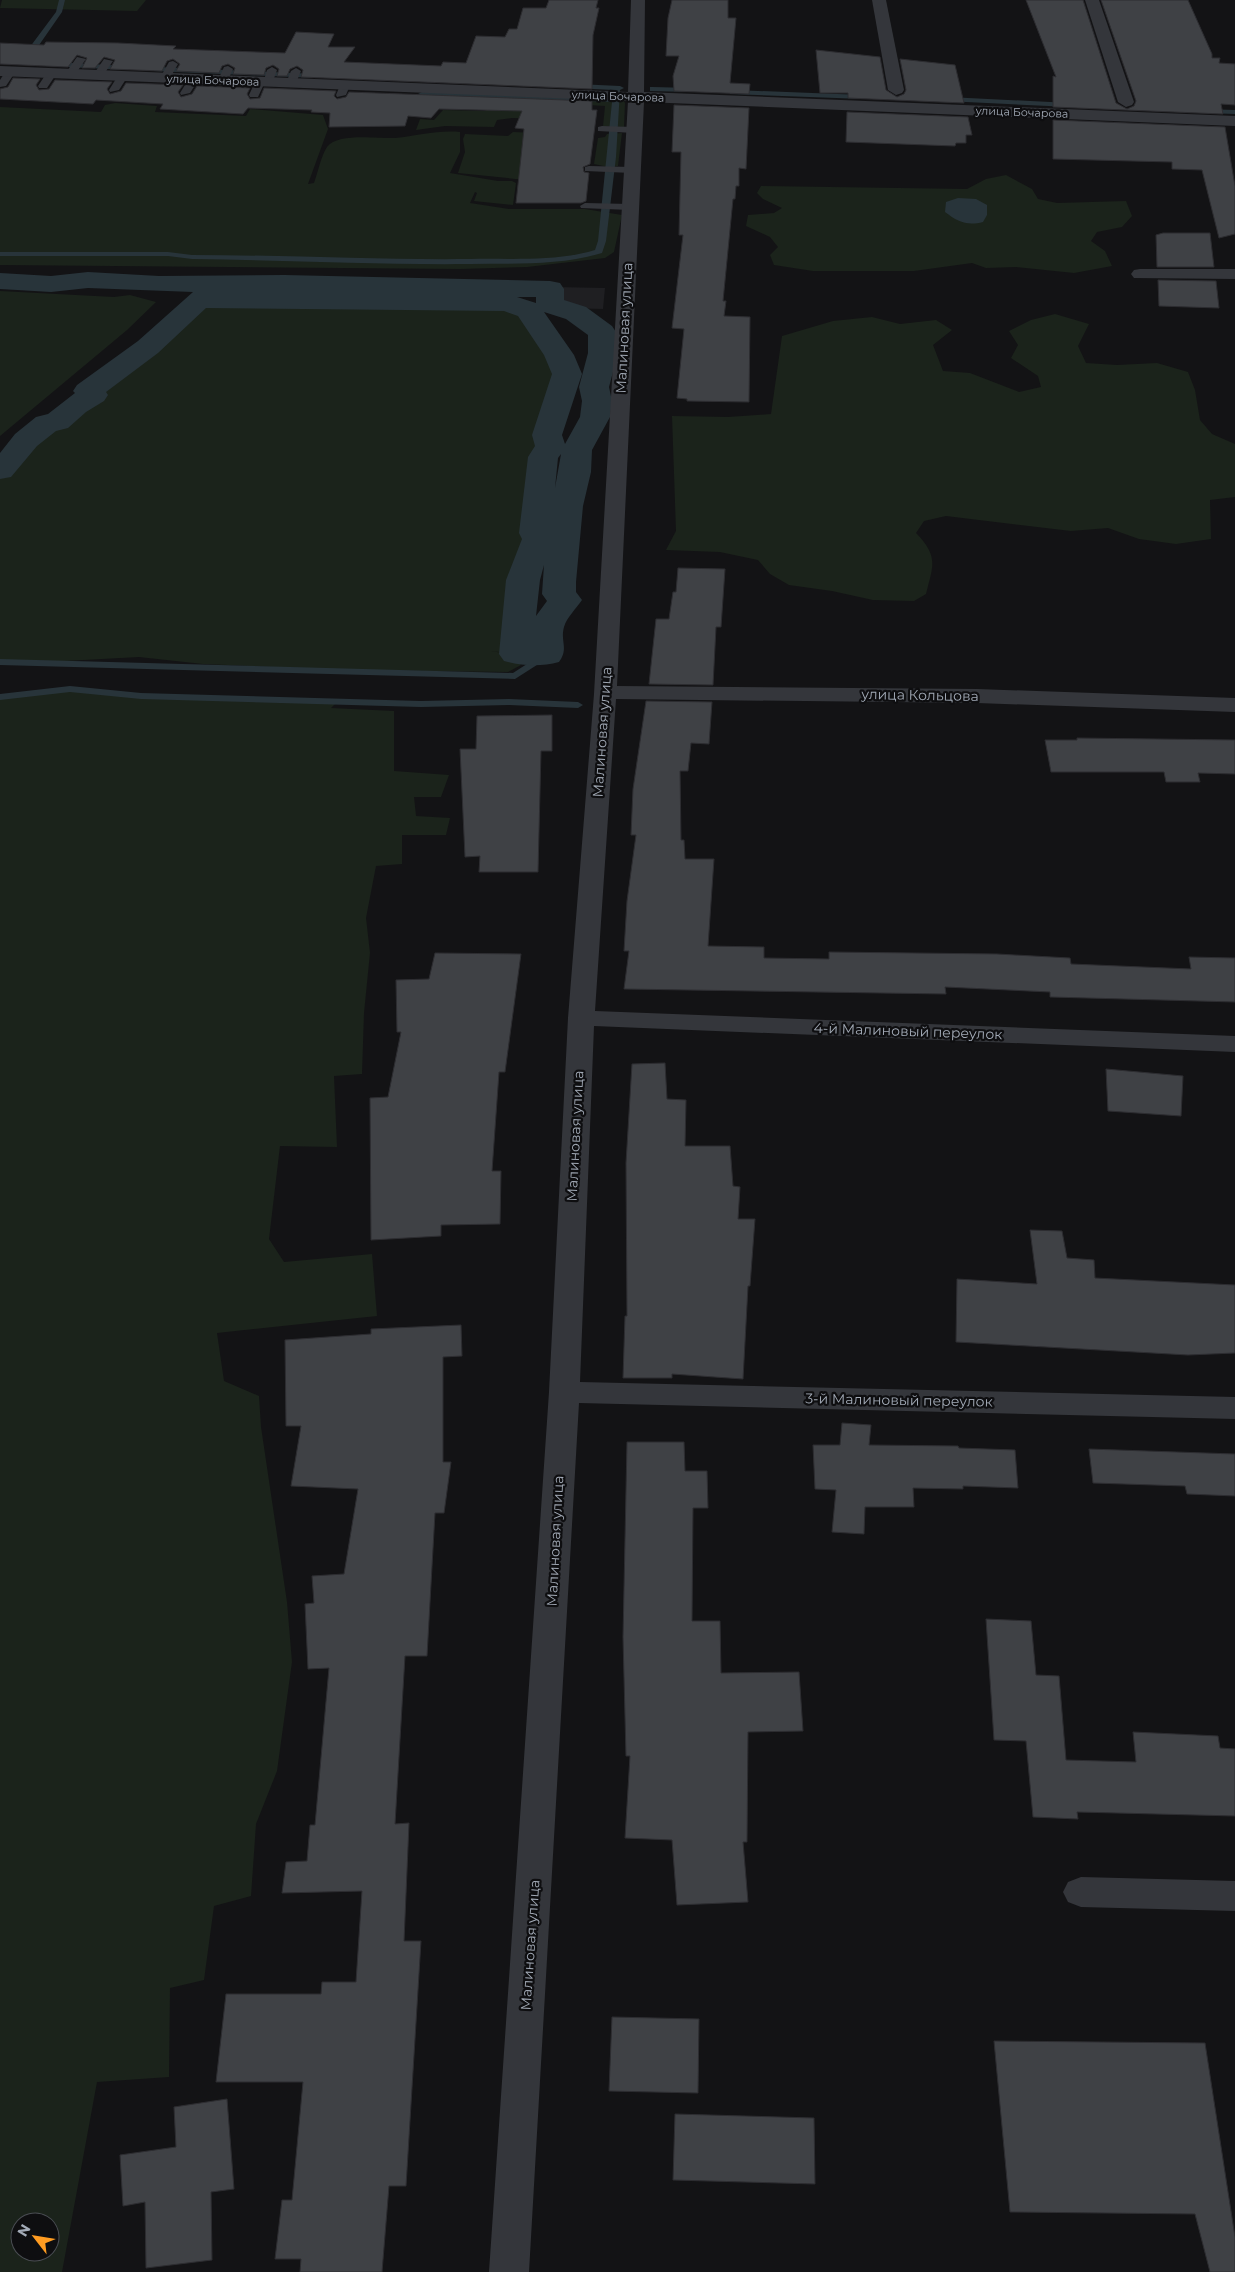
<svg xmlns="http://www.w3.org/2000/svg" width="1235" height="2272" viewBox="0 0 1235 2272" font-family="Montserrat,sans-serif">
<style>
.built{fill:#1f1f22}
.green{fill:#1b231b;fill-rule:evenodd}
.water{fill:#28343a}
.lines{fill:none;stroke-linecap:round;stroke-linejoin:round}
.stream{fill:#28343a;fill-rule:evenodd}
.canal{fill:#28343a;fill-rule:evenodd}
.building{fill:#3f4145;stroke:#2d2d31}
.lane{fill:#34363b;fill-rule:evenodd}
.street{fill:#34363b;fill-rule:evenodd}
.labels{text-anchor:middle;stroke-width:4.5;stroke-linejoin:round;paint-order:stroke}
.far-street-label{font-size:11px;fill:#a3abb7;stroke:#0e0e10}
.street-label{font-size:14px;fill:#a3abb7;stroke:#0e0e10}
</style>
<rect width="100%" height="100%" fill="#131315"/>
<!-- built -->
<path class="built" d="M 554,287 L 605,288 L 603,309 L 567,308 L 554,304 Z"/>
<!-- green -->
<g class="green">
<path d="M 2,0 L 146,0 L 137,11 L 0,8 Z"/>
<path d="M 442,93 L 622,98 L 625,103 L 624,127 L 603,126 L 605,106 L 438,96 Z"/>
<path d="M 115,103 L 157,106 L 155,112 L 246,116 L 250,109 L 323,115 L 328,129 L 308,184 L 314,183 C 318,172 321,156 327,147 C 338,132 379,139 395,138 C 417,136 438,130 460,132 L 460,152 L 450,173 L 498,181 L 512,181 L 516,183 L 513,205 L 474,201 L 477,193 L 475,192 L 470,203 L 509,209 L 585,209 L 622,215 L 614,252 L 605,258 L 527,267 L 460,269 L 0,265 L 0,107 L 101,112 L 105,105 Z"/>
<path d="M 494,107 L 550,109 L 553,119 L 512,118 L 497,120 L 494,127 L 445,126 L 416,130 L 420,119 L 434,120 L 443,110 L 484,111 Z"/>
<path d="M 513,132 L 537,133 L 526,180 L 458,173 L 465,152 L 463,139 L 465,134 L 508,136 Z"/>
<path d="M 622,133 L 618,166 L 608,167 L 594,164 L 598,138 L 605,137 L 607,134 Z"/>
<path d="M 1006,175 L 1032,189 L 1038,199 L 1057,203 L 1126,201 L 1132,216 L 1122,227 L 1097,232 L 1091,241 L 1105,251 L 1112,266 L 1074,273 L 1016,267 L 986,268 L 972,263 L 914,271 L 813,271 L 774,265 L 770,255 L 778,247 L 770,237 L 746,226 L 748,215 L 774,213 L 782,208 L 763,199 L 757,193 L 761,186 L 967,189 L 986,179 Z"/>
<path d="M 0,291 L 114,297 L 130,295 L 156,302 L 127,330 L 0,436 Z"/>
<path d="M 220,298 L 400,303 L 412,302 L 507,303 L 528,310 L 559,355 L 567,374 L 547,435 L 551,447 L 543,457 L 535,533 L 538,539 C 534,553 526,566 523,580 C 518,605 520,629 516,654 L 490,651 L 510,654 L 521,665 L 508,672 L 342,670 L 203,664 L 139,657 L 28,663 L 0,662 L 0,470 L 8,463 L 26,440 L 47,423 L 57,422 L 75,406 L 92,395 L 88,391 L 148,347 L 199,299 Z"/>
<path d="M 1055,314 L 1089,324 L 1078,346 L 1086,363 L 1117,365 L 1157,363 L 1188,372 L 1195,390 L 1200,420 L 1212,434 L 1235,444 L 1235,497 L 1210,500 L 1211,539 L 1176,544 L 1139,539 L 1108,528 L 1071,531 L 946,516 L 924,521 L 916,533 C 939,557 933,565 926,594 L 914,601 L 873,600 L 832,591 L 789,585 L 770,574 L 758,560 L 720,552 L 666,550 L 676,531 L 672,416 L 728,417 L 771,414 L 782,336 L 833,321 L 872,317 L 900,324 L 936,320 L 952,330 L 933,345 L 943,371 L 970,373 L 1019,392 L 1041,387 L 1038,376 L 1011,358 L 1018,345 L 1009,331 L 1031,320 Z"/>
<path d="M 70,689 L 141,696 L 338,701 L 331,708 L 394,711 L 394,771 L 449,775 L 441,797 L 414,797 L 416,816 L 450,818 L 446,835 L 402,835 L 402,864 L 376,866 L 366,918 L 370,953 L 364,1013 L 362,1074 L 334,1076 L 337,1147 L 280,1146 L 269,1239 L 284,1262 L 372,1254 L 377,1316 L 217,1333 L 224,1381 L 259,1396 L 261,1427 L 287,1602 L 292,1662 L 277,1771 L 256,1824 L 251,1896 L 214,1906 L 204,1980 L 170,1988 L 169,2077 L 97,2082 L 62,2272 L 0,2272 L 0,697 ZM 20,2222 L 50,2222 L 50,2252 L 20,2252 Z"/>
</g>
<!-- water -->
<path class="water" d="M 958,198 L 976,199 L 987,205 L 987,215 L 983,222 C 967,226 958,222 945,212 L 946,202 Z"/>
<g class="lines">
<!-- stream -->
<g class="stream">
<path d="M 59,0 L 65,0 L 62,12 L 28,61 L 22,61 L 21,59 L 56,12 Z"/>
<path d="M 52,62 L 127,66 L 131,68 L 127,70 L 49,66 L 48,64 Z"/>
<path d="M 157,67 L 317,74 L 321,76 L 317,78 L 154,71 L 154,67 Z"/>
<path d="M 577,84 L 620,86 L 624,88 L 620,90 L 616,157 L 606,241 L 602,253 C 559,266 514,263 470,264 C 377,265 285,260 192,259 L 168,256 L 0,256 L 0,252 L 168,252 L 192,255 C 285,255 378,260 470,259 C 512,258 555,262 595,250 L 598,241 L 612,102 L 422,96 L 418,94 L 422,92 L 613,98 L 613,90 L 574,88 L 574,84 Z"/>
<path d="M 653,87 L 691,88 L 695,90 L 691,92 L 650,91 L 650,87 Z"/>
<path d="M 733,90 L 863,95 L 867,97 L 863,99 L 730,94 L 730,90 Z"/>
<path d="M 948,97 L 1070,103 L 1074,105 L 1070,107 L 945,101 L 945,97 Z"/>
<path d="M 1204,109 L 1235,110 L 1235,114 L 1207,113 L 1203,111 Z"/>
<path d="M 538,645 L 543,648 L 540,663 L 515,679 L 0,665 L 0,659 L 513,673 L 530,662 L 533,648 Z"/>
<path d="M 70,686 L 141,693 L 421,701 L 509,699 L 578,702 L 583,705 L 578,708 L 509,705 L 421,707 L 141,699 L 70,692 L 0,700 L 0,694 Z"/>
</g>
<!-- canal -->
<path class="canal" d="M 88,272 L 159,276 L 284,275 L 550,281 L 560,283 L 564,289 L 564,300 L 586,307 L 612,326 L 616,332 L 618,353 L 609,387 L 612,401 L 610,417 L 592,450 L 591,472 L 583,506 L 576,582 L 576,592 L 582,600 C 576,609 567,617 564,627 C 560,642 569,648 559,662 C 541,667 522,666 504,661 L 499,654 L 506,580 L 522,539 L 519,533 L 528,457 L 535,446 L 532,435 L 552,374 L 544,355 L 518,316 L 504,311 L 206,308 L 158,353 L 106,392 L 108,395 L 104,401 L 86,412 L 68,428 L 56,431 L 37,446 L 11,477 L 0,479 L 0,453 L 15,434 L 36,417 L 48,414 L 75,393 L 73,391 L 77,385 L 138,341 L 193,292 L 88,288 L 51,292 L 0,289 L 0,273 L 51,276 ZM 516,297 L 536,297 L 536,303 L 517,297 ZM 544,312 L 566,319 L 588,335 L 588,353 L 579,387 L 582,401 L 580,417 L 565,444 L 562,435 L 582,374 L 574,355 ZM 561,454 L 555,488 L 558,458 ZM 544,565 L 542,594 L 547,601 L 536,616 L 540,580 Z"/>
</g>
<!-- building -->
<g class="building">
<path d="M 549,0 L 598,0 L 596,8 L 599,8 L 593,35 L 592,89 L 301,77 L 303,70 L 297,66 L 290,69 L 287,76 L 277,76 L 279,69 L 273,65 L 266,68 L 264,75 L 233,74 L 235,68 L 228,64 L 222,66 L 219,73 L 176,71 L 180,64 L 173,59 L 167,61 L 162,71 L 110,69 L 115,60 L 104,57 L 95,68 L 82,68 L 87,58 L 77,55 L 68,67 L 0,64 L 0,43 L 44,45 L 46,42 L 118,43 L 176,46 L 173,49 L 285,53 L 296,32 L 334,34 L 328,47 L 355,47 L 344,62 L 441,66 L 443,62 L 466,63 L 476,36 L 505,37 L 509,29 L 517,29 L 523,8 L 546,8 Z"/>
<path d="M 672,0 L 728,0 L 728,18 L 736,18 L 730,83 L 750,84 L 749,94 L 674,91 L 673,76 L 679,56 L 666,56 L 668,18 Z"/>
<path d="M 1026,0 L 1083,0 L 1116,103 L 1127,109 L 1134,106 L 1136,101 L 1101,0 L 1188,0 L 1212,54 L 1212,58 L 1220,58 L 1219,63 L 1235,64 L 1235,105 L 1221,104 L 1223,114 L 1053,107 L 1053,76 L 1056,77 Z"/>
<path d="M 816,50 L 880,57 L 886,90 L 897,97 L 904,94 L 906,90 L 900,59 L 955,65 L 964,103 L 848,98 L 848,93 L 820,93 Z"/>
<path d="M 13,78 L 40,79 L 36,85 L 39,90 L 49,89 L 55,80 L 112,82 L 107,89 L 110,94 L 121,91 L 126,83 L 183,85 L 178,92 L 181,97 L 192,94 L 197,86 L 250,88 L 247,94 L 250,99 L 260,98 L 264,88 L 336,91 L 334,96 L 337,99 L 346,97 L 349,92 L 592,101 L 592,110 L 597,110 L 590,164 L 583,167 L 584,172 L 589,173 L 586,201 L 581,203 L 516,203 L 524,129 L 515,128 L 522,111 L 439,109 L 431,118 L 408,116 L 405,126 L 329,127 L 330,113 L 311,112 L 312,110 L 248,108 L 243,114 L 160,109 L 163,104 L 96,100 L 93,104 L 0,99 L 0,89 L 8,87 Z"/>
<path d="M 674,105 L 749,108 L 746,169 L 739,168 L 739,186 L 736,186 L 735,199 L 733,199 L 723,301 L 726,301 L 724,316 L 750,317 L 749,402 L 687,401 L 687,399 L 677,398 L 684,329 L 672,328 L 683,235 L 679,235 L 681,152 L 672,152 Z"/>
<path d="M 847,112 L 968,117 L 972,135 L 966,135 L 966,143 L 956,143 L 955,146 L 846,142 Z"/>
<path d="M 1053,120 L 1225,127 L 1235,186 L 1235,234 L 1219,238 L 1202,170 L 1172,169 L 1172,162 L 1053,159 Z"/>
<path d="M 1163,233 L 1210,233 L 1214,267 L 1157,267 L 1156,235 Z"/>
<path d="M 1158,280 L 1216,281 L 1219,308 L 1159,306 Z"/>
<path d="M 678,568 L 725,569 L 721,627 L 716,627 L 713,685 L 649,684 L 656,619 L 669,619 L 673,592 L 676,592 Z"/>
<path d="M 646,701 L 712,702 L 709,744 L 691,743 L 688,771 L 680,771 L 681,840 L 684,840 L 685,859 L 714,859 L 708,946 L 764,947 L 764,958 L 829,959 L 829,952 L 997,954 L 1070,958 L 1071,964 L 1191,969 L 1189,957 L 1235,958 L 1235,1002 L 1050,997 L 1050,992 L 945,987 L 946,994 L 624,989 L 629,951 L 624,951 L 627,901 L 636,835 L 631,835 L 633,789 Z"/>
<path d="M 552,715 L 552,751 L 541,751 L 538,872 L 479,872 L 480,856 L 465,857 L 460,749 L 476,749 L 477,716 Z"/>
<path d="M 1077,738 L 1235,740 L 1235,774 L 1198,773 L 1200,782 L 1166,782 L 1164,772 L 1051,772 L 1045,740 L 1077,740 Z"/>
<path d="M 435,953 L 521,954 L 505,1072 L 499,1072 L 492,1171 L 501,1171 L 500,1224 L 441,1225 L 441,1236 L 371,1240 L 370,1098 L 388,1097 L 401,1032 L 397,1032 L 396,980 L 429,979 Z"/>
<path d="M 665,1063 L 667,1099 L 686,1100 L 685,1146 L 730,1146 L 733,1186 L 740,1187 L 738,1219 L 755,1219 L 750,1286 L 748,1286 L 743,1379 L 672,1374 L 672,1378 L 623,1378 L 625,1316 L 627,1316 L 626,1163 L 632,1064 Z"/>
<path d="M 1106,1069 L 1183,1076 L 1181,1116 L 1108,1111 Z"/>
<path d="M 1030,1230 L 1062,1231 L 1067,1258 L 1094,1260 L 1095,1278 L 1235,1285 L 1235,1353 L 1188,1355 L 956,1342 L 957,1279 L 1037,1284 Z"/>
<path d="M 461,1325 L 462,1356 L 443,1357 L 443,1462 L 451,1462 L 444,1513 L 435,1513 L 427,1656 L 405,1656 L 395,1824 L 409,1823 L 404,1941 L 421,1941 L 406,2186 L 389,2186 L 382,2272 L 300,2272 L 301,2259 L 275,2259 L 282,2200 L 292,2200 L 303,2082 L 216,2082 L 226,1994 L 321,1994 L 322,1982 L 356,1982 L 362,1891 L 282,1893 L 286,1862 L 307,1861 L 310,1825 L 315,1825 L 329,1668 L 308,1669 L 305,1604 L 314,1603 L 312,1576 L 344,1574 L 358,1489 L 291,1486 L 301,1426 L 286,1426 L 285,1340 L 371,1334 L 371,1329 Z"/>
<path d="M 842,1423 L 871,1425 L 869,1445 L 958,1446 L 959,1448 L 1015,1450 L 1018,1488 L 963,1486 L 963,1489 L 913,1488 L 914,1507 L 865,1507 L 864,1534 L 832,1532 L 836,1490 L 815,1489 L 813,1445 L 840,1445 Z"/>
<path d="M 627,1442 L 684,1442 L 685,1471 L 707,1471 L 708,1508 L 693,1508 L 692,1621 L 720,1621 L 721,1673 L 799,1672 L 803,1731 L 748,1732 L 747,1842 L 743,1842 L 748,1902 L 677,1905 L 672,1840 L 625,1838 L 630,1756 L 626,1756 L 623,1637 Z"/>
<path d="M 1089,1449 L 1235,1454 L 1235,1496 L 1187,1494 L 1185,1486 L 1093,1483 Z"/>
<path d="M 986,1619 L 1031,1621 L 1036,1675 L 1059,1676 L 1066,1760 L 1136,1762 L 1133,1732 L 1218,1736 L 1220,1748 L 1235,1749 L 1235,1816 L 1077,1812 L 1078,1819 L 1033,1817 L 1026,1741 L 994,1740 Z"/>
<path d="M 612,2017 L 699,2019 L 698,2093 L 609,2091 Z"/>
<path d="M 994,2041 L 1205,2043 L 1235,2237 L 1235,2272 L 1210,2272 L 1195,2214 L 1010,2212 Z"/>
<path d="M 227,2099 L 234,2189 L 211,2192 L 212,2260 L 146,2268 L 145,2202 L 123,2206 L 120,2155 L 176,2147 L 174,2107 Z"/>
<path d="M 675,2114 L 814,2118 L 815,2184 L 673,2180 Z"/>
</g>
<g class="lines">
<!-- lane -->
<g class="lane">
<path d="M 77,57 L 86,59 L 74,76 L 66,76 L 65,74 Z"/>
<path d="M 104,59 L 113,61 L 102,77 L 94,77 L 93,75 Z"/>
<path d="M 173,61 L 178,64 L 170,78 L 161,80 L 160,78 L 169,62 Z"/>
<path d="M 228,66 L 233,69 L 228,80 L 219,82 L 218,80 L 224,67 Z"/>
<path d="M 272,67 L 277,70 L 272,84 L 264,84 L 258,97 L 250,97 L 249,95 L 256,80 L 264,80 L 267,70 Z"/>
<path d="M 11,68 L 16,71 L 6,86 L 0,87 L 0,80 L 7,69 Z"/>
<path d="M 296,68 L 301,71 L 296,83 L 287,85 L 286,83 L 291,71 Z"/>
<path d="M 52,70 L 57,73 L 47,88 L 39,88 L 38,86 L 48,71 Z"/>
<path d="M 123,73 L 128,76 L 119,90 L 110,92 L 109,90 L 119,74 Z"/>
<path d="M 194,76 L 199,79 L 190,93 L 181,95 L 180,93 L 190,77 Z"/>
<path d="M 345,82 L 350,85 L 346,95 L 337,97 L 336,95 L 341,83 Z"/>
<path d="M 602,126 L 634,127 L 639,130 L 634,133 L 598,131 L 598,127 Z"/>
<path d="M 589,166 L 632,167 L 637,170 L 632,173 L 585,171 L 585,167 Z"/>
<path d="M 585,203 L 630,204 L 635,207 L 630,210 L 581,208 L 580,206 Z"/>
</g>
<!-- street -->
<g class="street">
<path d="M 631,0 L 645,0 L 644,92 L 1235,116 L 1235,126 L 644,102 L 617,686 L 977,689 L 1235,698 L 1235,712 L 977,703 L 616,699 L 595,1011 L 1235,1036 L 1235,1052 L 594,1026 L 580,1382 L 1235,1397 L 1235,1419 L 579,1403 L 529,2272 L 489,2272 L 549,1392 L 568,1018 L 594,694 L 628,101 L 0,76 L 0,66 L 628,92 Z"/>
<path d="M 872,0 L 886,0 L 904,90 L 902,93 L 896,95 L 888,90 Z"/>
<path d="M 1085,0 L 1099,0 L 1134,102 L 1132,105 L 1126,107 L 1118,102 Z"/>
<path d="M 1140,269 L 1235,269 L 1235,279 L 1134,278 L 1131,274 L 1134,270 Z"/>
<path d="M 1081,1877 L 1235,1881 L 1235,1911 L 1081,1907 L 1068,1902 L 1063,1892 L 1068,1882 Z"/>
</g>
</g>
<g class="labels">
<!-- far-street labels -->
<g class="far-street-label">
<text transform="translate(213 80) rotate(2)" y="4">улица Бочарова</text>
<text transform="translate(618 96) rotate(2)" y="4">улица Бочарова</text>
<text transform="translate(1022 112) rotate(2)" y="4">улица Бочарова</text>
</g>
<!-- street labels -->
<g class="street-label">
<text transform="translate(624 328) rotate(-87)" y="5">Малиновая улица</text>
<text transform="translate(920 695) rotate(1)" y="5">улица Кольцова</text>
<text transform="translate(602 732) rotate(-86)" y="5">Малиновая улица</text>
<text transform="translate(908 1031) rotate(2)" y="5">4-й Малиновый переулок</text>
<text transform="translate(575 1136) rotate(-87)" y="5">Малиновая улица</text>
<text transform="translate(899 1400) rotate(1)" y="5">3-й Малиновый переулок</text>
<text transform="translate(555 1541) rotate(-87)" y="5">Малиновая улица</text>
<text transform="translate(530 1945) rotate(-86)" y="5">Малиновая улица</text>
</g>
</g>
<!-- north arrow -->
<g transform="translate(35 2237) rotate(301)"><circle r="24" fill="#0e0e10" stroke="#4a4d53"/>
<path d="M0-4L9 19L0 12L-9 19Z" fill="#ff9c21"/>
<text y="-8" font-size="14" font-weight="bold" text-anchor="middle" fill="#a3abb7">N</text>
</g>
</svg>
